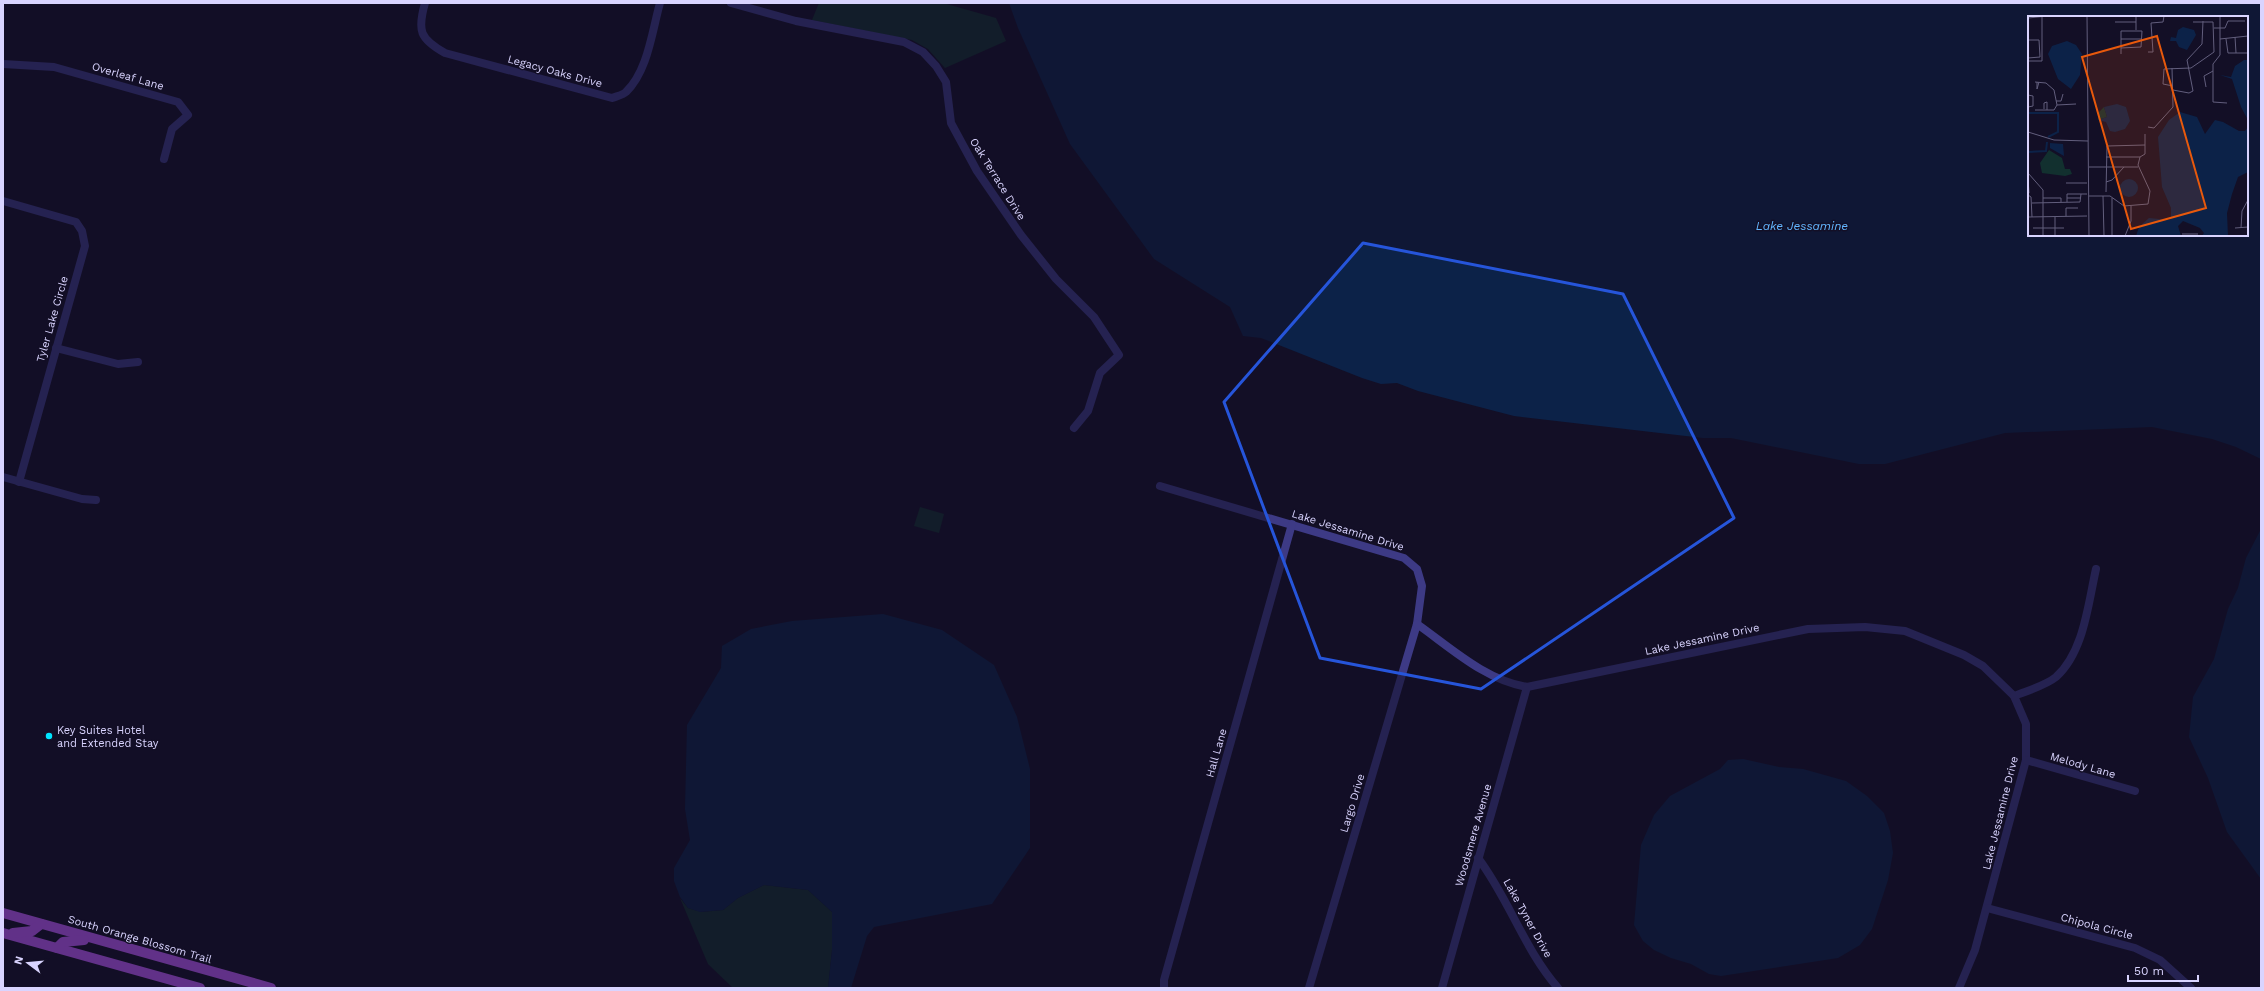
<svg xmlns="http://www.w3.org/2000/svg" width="2264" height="991" viewBox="0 0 2264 991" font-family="'Work Sans',sans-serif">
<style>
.green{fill:#12302f}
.water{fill:#0c2248;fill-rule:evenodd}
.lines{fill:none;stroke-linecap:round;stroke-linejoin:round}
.minor{stroke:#3d3a85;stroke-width:8}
.primary{stroke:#c25bff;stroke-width:10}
.marked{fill:none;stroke:#2655da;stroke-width:3;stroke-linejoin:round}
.poi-dot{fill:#00e5ff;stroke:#130f26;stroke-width:1.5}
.labels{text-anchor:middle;stroke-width:3;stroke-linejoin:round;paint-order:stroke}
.street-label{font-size:11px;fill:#d9d4ff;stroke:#130f26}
.poi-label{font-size:11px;fill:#d9d4ff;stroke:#130f26;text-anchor:start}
.water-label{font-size:12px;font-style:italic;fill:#62b6ff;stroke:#130f26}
.inset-river{fill:none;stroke:#0c2248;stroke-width:2}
.inset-road{fill:none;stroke:#625e7d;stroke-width:1}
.view{fill:#e8590c;fill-opacity:0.15;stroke:#e8590c;stroke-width:2}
.inset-edge{fill:none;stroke:#d9d4ff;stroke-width:2}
</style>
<rect width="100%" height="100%" fill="#130f26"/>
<!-- green -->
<g class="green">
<path d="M 819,3 L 943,3 L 996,18 L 1006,41 L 945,68 L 928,49 L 912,40 L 812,20 Z"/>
<path d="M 920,507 L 944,514 L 939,533 L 914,526 Z"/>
<path d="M 764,885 L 808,890 L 832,912 L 832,950 L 828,988 L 733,988 L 708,964 L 680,898 L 688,908 L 701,912 L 723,910 L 738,898 Z"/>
</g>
<!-- water -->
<g class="water">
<path d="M 1009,3 L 2261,3 L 2261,459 L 2236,447 L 2212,439 L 2152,427 L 2005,433 L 1885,464 L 1859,464 L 1731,438 L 1703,438 L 1514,416 L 1418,391 L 1397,383 L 1381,384 L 1362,378 L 1261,338 L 1243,336 L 1230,307 L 1154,259 L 1070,144 L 1018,28 ZM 2029,17 L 2247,17 L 2247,235 L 2029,235 Z"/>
<path d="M 2261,529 L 2261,879 L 2227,832 L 2208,778 L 2189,737 L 2193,697 L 2214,659 L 2228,609 L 2238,588 L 2246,558 Z"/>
<path d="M 883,614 L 942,630 L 994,665 L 1017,717 L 1030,769 L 1030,848 L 992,904 L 874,927 L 867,936 L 851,988 L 828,988 L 832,950 L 832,912 L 808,890 L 764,885 L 738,898 L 723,910 L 700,912 L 688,908 L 680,897 L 674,881 L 674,868 L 690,840 L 685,809 L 687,725 L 721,668 L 722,646 L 751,629 L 792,621 Z"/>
<path d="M 1743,759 L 1779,767 L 1803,769 L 1846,781 L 1867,796 L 1884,813 L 1890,831 L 1893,853 L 1888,880 L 1872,929 L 1860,945 L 1838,958 L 1721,976 L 1709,974 L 1691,964 L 1671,958 L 1654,950 L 1643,941 L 1634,925 L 1641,845 L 1654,815 L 1670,796 L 1720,769 L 1728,760 Z"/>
</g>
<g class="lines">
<!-- minor -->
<g class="minor">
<path d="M 425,3 C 417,31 420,39 445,53 L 612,98 C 617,96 623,95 626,92 C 648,71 652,31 660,3"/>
<path d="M 731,3 L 796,21 L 904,42 L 923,52 L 936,66 L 946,82 L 951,123 L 977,171 L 1021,235 L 1056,279 L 1094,317 L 1119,355 L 1100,373 L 1088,411 L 1074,428"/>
<path d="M 3,64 L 54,67 L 178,102 L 188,115 L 172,129 L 164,159"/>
<path d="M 3,201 L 76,222 L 82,231 L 85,246 L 19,482"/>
<path d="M 56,348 L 118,364 L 138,362"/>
<path d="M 3,477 L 82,499 L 96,500"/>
<path d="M 1160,486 L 1404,558 L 1417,569 L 1422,586 L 1417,624 L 1309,988"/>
<path d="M 1417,624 C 1451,648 1485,680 1527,687 L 1808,629 L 1865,627 L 1905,631 L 1964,655 L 1983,666 L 2014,696 L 2026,724 L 2026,760 L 1975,950 L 1959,988"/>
<path d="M 2014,696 C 2026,691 2045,686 2056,677 C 2084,652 2088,604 2096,569"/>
<path d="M 2026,760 L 2135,791"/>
<path d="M 1478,858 C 1509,899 1524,949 1558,988"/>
<path d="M 1987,908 L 2135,948 L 2160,960 L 2191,988"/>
<path d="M 1164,988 L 1164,980 L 1292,524"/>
<path d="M 1442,988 L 1527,687"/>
</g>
<!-- primary -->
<g class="primary">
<path d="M 3,913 L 271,988"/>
<path d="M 3,933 L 200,988"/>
<path d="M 13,933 L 32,931 L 41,924"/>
<path d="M 57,948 L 63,942 L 84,940"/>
</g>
</g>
<!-- marked area -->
<path d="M0 0H2264V991H0ZM 1363,243 L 1623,294 L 1734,518 L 1481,689 L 1320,658 L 1224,402 Z" fill="#130f26" fill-opacity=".55" fill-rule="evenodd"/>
<path class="marked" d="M 1363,243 L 1623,294 L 1734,518 L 1481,689 L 1320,658 L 1224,402 Z"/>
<!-- markers -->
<circle class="poi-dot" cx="49" cy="736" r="4"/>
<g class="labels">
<!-- street labels -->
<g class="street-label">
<text transform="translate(555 71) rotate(15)" y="4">Legacy Oaks Drive</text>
<text transform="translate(128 76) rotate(16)" y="4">Overleaf Lane</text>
<text transform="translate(998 179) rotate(58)" y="4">Oak Terrace Drive</text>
<text transform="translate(52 319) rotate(-74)" y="4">Tyler Lake Circle</text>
<text transform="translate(1348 530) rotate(17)" y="4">Lake Jessamine Drive</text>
<text transform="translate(1702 639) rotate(-12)" y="4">Lake Jessamine Drive</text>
<text transform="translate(1216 753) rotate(-74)" y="4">Hall Lane</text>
<text transform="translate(2083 765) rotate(16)" y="4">Melody Lane</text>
<text transform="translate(1352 803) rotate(-73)" y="4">Largo Drive</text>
<text transform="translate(2000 813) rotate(-76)" y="4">Lake Jessamine Drive</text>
<text transform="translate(1473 835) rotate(-74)" y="4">Woodsmere Avenue</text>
<text transform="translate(1528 918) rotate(61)" y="4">Lake Tyner Drive</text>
<text transform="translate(2097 926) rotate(15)" y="4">Chipola Circle</text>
<text transform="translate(140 939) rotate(16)" y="4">South Orange Blossom Trail</text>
</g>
<!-- poi labels -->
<g class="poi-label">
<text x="57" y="734">Key Suites Hotel<tspan x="57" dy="13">and Extended Stay</tspan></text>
</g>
<!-- water labels -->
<g class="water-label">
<text x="1802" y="230">Lake Jessamine</text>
</g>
</g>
<!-- overview -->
<g transform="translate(2028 16)">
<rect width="220" height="220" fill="#130f26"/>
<path d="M 76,91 L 79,101 L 70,104 L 70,97 ZM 21,134 L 34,142 L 37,153 L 42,153 L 44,158 L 37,160 L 14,157 L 12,147 Z" fill="#12302f"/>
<path d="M 155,11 L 166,14 L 168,19 L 159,34 L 151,31 L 148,25 L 142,25 L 143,21 L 148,22 L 150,14 ZM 39,25 L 48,29 L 54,38 L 52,59 L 43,73 L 30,63 L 20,38 L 24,30 ZM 216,44 L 220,44 L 220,104 L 213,91 L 204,63 L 192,59 L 203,61 L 207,50 ZM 89,88 L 98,91 L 102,105 L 97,113 L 87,116 L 82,115 L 78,106 L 70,104 L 79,101 L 76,91 ZM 152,96 L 169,101 L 177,118 L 187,104 L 195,106 L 211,115 L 217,115 L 220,111 L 220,156 L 210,161 L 204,178 L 199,197 L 200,220 L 174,220 L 176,217 L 172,212 L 155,205 L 150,210 L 153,220 L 108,220 L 111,211 L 121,202 L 141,204 L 143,201 L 143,192 L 134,171 L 130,121 L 141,104 ZM 22,127 L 35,128 L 36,140 L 22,132 ZM92 172a9 9 0 1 1 18 0a9 9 0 1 1-18 0Z" fill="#0c2248"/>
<path class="inset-river" d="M 0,97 L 30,97 L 30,116 L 20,121M 0,136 L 18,135 L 19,126"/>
<path class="inset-road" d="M 59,0 L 61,220M 192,0 L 192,39 L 185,48 L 185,86 L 199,87M 0,2 L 20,0M 87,6 L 108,6M 186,12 L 197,12 L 200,5 L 217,5M 108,14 L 108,0M 207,21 L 208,37M 93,23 L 114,23M 192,23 L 220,20M 198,23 L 200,37 L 220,37M 0,24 L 11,24 L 12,41 L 0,42M 93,32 L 113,31 L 114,15 L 93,15 L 93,38M 120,36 L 125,36 L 123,7 L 135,6 L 136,0M 0,45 L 14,45 L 14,0M 7,66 L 18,67 L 26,74 L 29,89 L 48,88M 9,66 L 9,73 L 11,66M 145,70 L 135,68 L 136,53 L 163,52 L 186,36 L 185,6 L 165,6M 178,71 L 176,60 L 185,55M 145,74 L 161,77 L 165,75 L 159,44 L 174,28 L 175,5M 0,79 L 5,80 L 5,90 L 0,91M 28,85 L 33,85 L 35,78M 16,93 L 16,87 L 19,86 L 19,94M 7,94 L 26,94 L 29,89M 120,111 L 126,112 L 145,91 L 144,52M 0,116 L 26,124 L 60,125M 78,141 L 112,141M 61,151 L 110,151M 0,157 L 15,174 L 15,220M 0,163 L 1,177M 78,166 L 84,164 L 96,151M 38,167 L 59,167M 78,176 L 79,130 L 117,129M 0,179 L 3,181 L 4,201M 61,180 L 82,180 L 96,190 L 120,188 L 122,175 L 110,149 L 112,141 L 117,138 L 117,118M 75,180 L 76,220M 15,182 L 33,182 L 33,186M 39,182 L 53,182M 84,182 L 84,220M 39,186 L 39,178 L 59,178M 4,187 L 52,186 L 53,178M 38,200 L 38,192 L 50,192M 0,201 L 59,200M 5,212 L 36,212M 207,212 L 220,211M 213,212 L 214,195 L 220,184M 154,218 L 170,218M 27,220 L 27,201M 97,220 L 103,205 L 103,190"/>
<path class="view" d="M 129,20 L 178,192 L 103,213 L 54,41 Z"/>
<rect width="220" height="220" class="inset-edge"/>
</g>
<!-- border -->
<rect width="2264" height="991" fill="none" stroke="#d9d4ff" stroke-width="8"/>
<!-- north arrow -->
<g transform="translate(28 963) rotate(286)" stroke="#130f26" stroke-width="3" paint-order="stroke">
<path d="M0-3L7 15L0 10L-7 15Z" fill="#d9d4ff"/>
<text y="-6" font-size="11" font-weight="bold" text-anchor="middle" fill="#d9d4ff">N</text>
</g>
<!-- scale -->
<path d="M2128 975v6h70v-6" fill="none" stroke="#d9d4ff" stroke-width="2"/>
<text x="2134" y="975" font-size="12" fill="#d9d4ff" stroke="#130f26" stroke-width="3" paint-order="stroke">50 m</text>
</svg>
